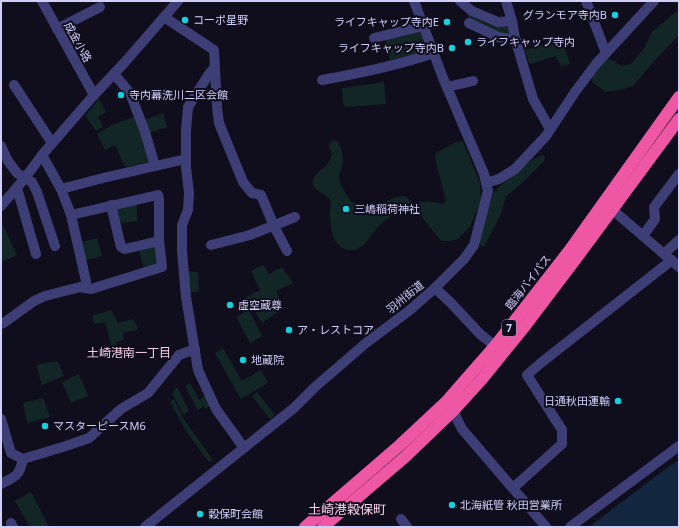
<svg xmlns="http://www.w3.org/2000/svg" width="680" height="528" viewBox="0 0 680 528" font-family="'Noto Sans','Noto Sans JP',sans-serif">
<style>
.green{fill:#122625}
.water{fill:#132741}
.lines{fill:none;stroke-linecap:round;stroke-linejoin:round}
.minor{stroke:#3e3e77;stroke-width:10}
.highway{stroke:#ed57a4;stroke-width:12}
.poi-dot{fill:#18cfdc;stroke:#100e1d;stroke-width:1.5}
.labels{text-anchor:middle;stroke-width:4;stroke-linejoin:round;paint-order:stroke}
.shield{fill:#100e1d;stroke:#9895b8;stroke-width:1}
.shield-label{font-size:10px;font-weight:bold;fill:#d2cffa}
.poi-label{font-size:11px;fill:#d2cffa;stroke:#100e1d;text-anchor:start}
.street-label{font-size:11px;fill:#d2cffa;stroke:#100e1d}
.neighbourhood-label{font-size:12px;fill:#fad1ec;stroke:#100e1d}
.quarter-label{font-size:13px;fill:#fad1ec;stroke:#100e1d}
</style>
<rect width="100%" height="100%" fill="#100e1d"/>
<!-- green -->
<g class="green">
<path d="M 679,9 L 679,35 L 656,59 L 633,86 L 620,90 L 606,92 L 592,82 L 592,77 L 605,61 L 610,59 L 622,66 L 631,64 L 645,47 L 652,32 Z"/>
<path d="M 467,13 L 507,26 L 509,27 L 510,35 L 508,37 L 468,20 Z"/>
<path d="M 420,30 L 426,50 L 422,53 L 390,60 L 385,38 Z"/>
<path d="M 562,40 L 570,64 L 561,66 L 556,56 L 530,64 L 524,50 Z"/>
<path d="M 384,82 L 386,104 L 345,107 L 343,103 L 342,88 Z"/>
<path d="M 99,99 L 106,112 L 98,117 L 103,127 L 96,131 L 85,116 Z"/>
<path d="M 163,113 L 167,127 L 149,133 L 144,120 Z"/>
<path d="M 134,117 L 142,132 L 149,160 L 148,162 L 125,167 L 115,145 L 105,150 L 97,134 L 114,124 Z"/>
<path d="M 332,141 L 337,141 C 342,147 344,157 342,165 C 342,169 339,173 339,177 C 339,183 343,189 346,194 C 348,197 350,202 354,203 C 359,206 365,208 372,207 C 388,204 408,182 414,210 C 407,214 399,212 393,215 C 389,217 384,221 381,224 C 371,233 364,252 349,250 C 332,248 330,226 330,212 C 330,208 332,204 330,200 C 326,193 311,191 313,181 C 314,173 322,170 327,165 C 329,162 330,158 332,154 L 329,145 Z"/>
<path d="M 462,141 L 464,144 L 480,183 L 481,200 L 470,227 L 458,239 L 451,241 L 441,241 L 424,220 L 418,210 L 419,203 L 426,201 L 443,204 L 446,201 L 435,158 L 436,153 L 456,142 Z"/>
<path d="M 543,155 L 545,156 L 544,161 L 522,183 L 506,196 C 503,214 492,231 484,247 C 478,244 478,241 479,235 L 494,192 L 500,186 L 520,169 L 533,159 Z"/>
<path d="M 137,204 L 137,221 L 120,223 L 116,207 Z"/>
<path d="M 1,221 L 17,255 L 1,262 Z"/>
<path d="M 97,238 L 102,256 L 86,260 L 82,242 Z"/>
<path d="M 156,245 L 157,265 L 144,269 L 139,250 Z"/>
<path d="M 263,265 L 269,274 L 282,267 L 293,283 L 276,291 L 284,308 L 262,323 L 246,297 L 260,290 L 251,271 Z"/>
<path d="M 188,271 L 198,272 L 199,291 L 189,293 Z"/>
<path d="M 111,310 L 118,323 L 133,319 L 138,328 L 137,330 L 123,333 L 124,340 L 116,342 L 118,348 L 112,348 L 105,322 L 95,324 L 92,316 Z"/>
<path d="M 249,310 L 262,336 L 250,343 L 236,317 Z"/>
<path d="M 223,348 L 242,381 L 261,370 L 268,383 L 241,399 L 215,353 Z"/>
<path d="M 58,361 L 64,376 L 42,385 L 36,365 Z"/>
<path d="M 79,374 L 88,396 L 71,403 L 62,382 Z"/>
<path d="M 190,383 L 199,400 L 206,396 L 211,405 L 206,409 L 204,406 L 198,410 L 185,386 Z"/>
<path d="M 177,387 L 189,411 L 184,415 L 172,393 Z"/>
<path d="M 257,392 L 275,415 L 270,419 L 252,396 Z"/>
<path d="M 43,398 L 50,417 L 27,423 L 23,403 Z"/>
<path d="M 174,399 L 183,418 L 213,460 L 209,462 L 188,434 L 170,402 Z"/>
<path d="M 31,492 L 49,527 L 30,527 L 15,501 Z"/>
</g>
<!-- water -->
<path class="water" d="M 679,460 L 679,527 L 589,527 L 664,470 Z"/>
<g class="lines">
<!-- minor -->
<g class="minor">
<path d="M 42,1 L 94,95"/>
<path d="M 460,1 L 472,11 L 498,22 L 512,21"/>
<path d="M 506,1 L 512,21 L 515,38 L 533,99 L 550,129"/>
<path d="M 586,1 L 606,53"/>
<path d="M 164,17 L 214,50 L 217,107 L 219,123 L 243,182 L 252,193 L 261,195 L 274,226 L 287,251"/>
<path d="M 469,23 L 498,37 L 516,40"/>
<path d="M 57,29 L 100,7"/>
<path d="M 374,38 L 423,26"/>
<path d="M 214,68 L 209,74 L 188,107 L 186,130 L 186,167 L 189,193 L 188,210 L 182,225 L 182,251 L 186,297 L 198,370 L 216,409 L 244,448"/>
<path d="M 114,74 L 130,93 L 145,132 L 155,166"/>
<path d="M 322,80 C 361,73 396,66 434,53"/>
<path d="M 14,85 L 52,143"/>
<path d="M 447,87 L 473,81"/>
<path d="M 1,146 L 8,161 L 17,173 L 32,182 L 37,192 L 55,246"/>
<path d="M 42,155 L 61,189 L 71,215 L 86,281 L 86,287"/>
<path d="M 486,183 L 499,179 L 515,169 L 531,152 L 546,136 L 575,92 L 596,64 L 654,1"/>
<path d="M 17,188 L 36,254"/>
<path d="M 61,189 L 103,178 L 186,159"/>
<path d="M 111,205 L 121,247 L 125,249 L 159,241"/>
<path d="M 607,205 L 679,267"/>
<path d="M 1,206 L 25,178 L 42,155 L 94,95 L 125,62 L 178,1"/>
<path d="M 643,236 L 655,219 L 654,207 L 679,174"/>
<path d="M 211,245 L 250,235 L 295,217"/>
<path d="M 664,254 L 679,240"/>
<path d="M 435,288 L 451,303 L 480,334 L 495,346"/>
<path d="M 1,324 L 5,322 L 34,301 L 45,296 L 80,287 L 91,289 L 162,267 L 159,241 L 159,199 L 158,195 L 71,215"/>
<path d="M 448,405 L 453,411 L 462,429 L 546,527"/>
<path d="M 1,419 L 11,453 L 23,459 L 66,446 L 89,438 L 121,409 L 148,393 L 179,355 L 195,349"/>
<path d="M 1,484 C 17,476 19,476 23,459"/>
<path d="M 513,488 L 562,444 L 562,430 L 527,375 L 542,362 L 672,260"/>
<path d="M 401,519 L 407,527"/>
<path d="M 11,523 L 13,527"/>
<path d="M 145,527 L 294,408 L 315,387 L 366,343 L 410,310 L 435,288 L 464,259 L 474,245 L 488,191 L 484,174 L 443,78 L 414,1"/>
<path d="M 570,527 L 679,446"/>
</g>
<!-- highway -->
<g class="highway">
<path d="M 305,527 L 400,445 L 446,402 L 495,346 L 569,251 L 679,97"/>
<path d="M 323,527 L 405,457 L 453,411 L 482,379 L 525,326 L 572,264 L 679,119"/>
</g>
</g>
<!-- markers -->
<g class="poi-dot">
<circle cx="615" cy="15" r="4"/>
<circle cx="185" cy="20" r="4"/>
<circle cx="447" cy="22" r="4"/>
<circle cx="468" cy="42" r="4"/>
<circle cx="452" cy="48" r="4"/>
<circle cx="121" cy="95" r="4"/>
<circle cx="346" cy="209" r="4"/>
<circle cx="230" cy="305" r="4"/>
<circle cx="289" cy="330" r="4"/>
<circle cx="243" cy="360" r="4"/>
<circle cx="618" cy="401" r="4"/>
<circle cx="45" cy="426" r="4"/>
<circle cx="452" cy="505" r="4"/>
<circle cx="200" cy="514" r="4"/>
</g>
<g class="labels">
<!-- shield labels -->
<rect class="shield" x="502" y="320" width="14" height="16" rx="3"/>
<g class="shield-label">
<text x="509" y="332">7</text>
</g>
<!-- poi labels -->
<g class="poi-label">
<text x="607" y="19" text-anchor="end">グランモア寺内B</text>
<text x="193" y="24">コーポ星野</text>
<text x="439" y="26" text-anchor="end">ライフキャップ寺内E</text>
<text x="476" y="46">ライフキャップ寺内</text>
<text x="444" y="52" text-anchor="end">ライフキャップ寺内B</text>
<text x="129" y="99">寺内幕洗川二区会館</text>
<text x="354" y="213">三嶋稲荷神社</text>
<text x="238" y="309">虚空蔵尊</text>
<text x="297" y="334">ア・レストコア</text>
<text x="251" y="364">地蔵院</text>
<text x="610" y="405" text-anchor="end">日通秋田運輸</text>
<text x="53" y="430">マスターピースM6</text>
<text x="460" y="509">北海紙管 秋田営業所</text>
<text x="208" y="518">穀保町会館</text>
</g>
<!-- street labels -->
<g class="street-label">
<text transform="translate(78 42) rotate(61)" y="4">成金小路</text>
<text transform="translate(528 282) rotate(-52)" y="4">臨海バイパス</text>
<text transform="translate(405 297) rotate(-39)" y="4">羽州街道</text>
</g>
<!-- neighbourhood labels -->
<g class="neighbourhood-label">
<text x="129" y="357">土崎港南一丁目</text>
</g>
<!-- quarter labels -->
<g class="quarter-label">
<text x="347" y="514">土崎港穀保町</text>
</g>
</g>
<!-- border -->
<rect width="680" height="528" fill="none" stroke="#d2cffa" stroke-width="4"/>
</svg>
